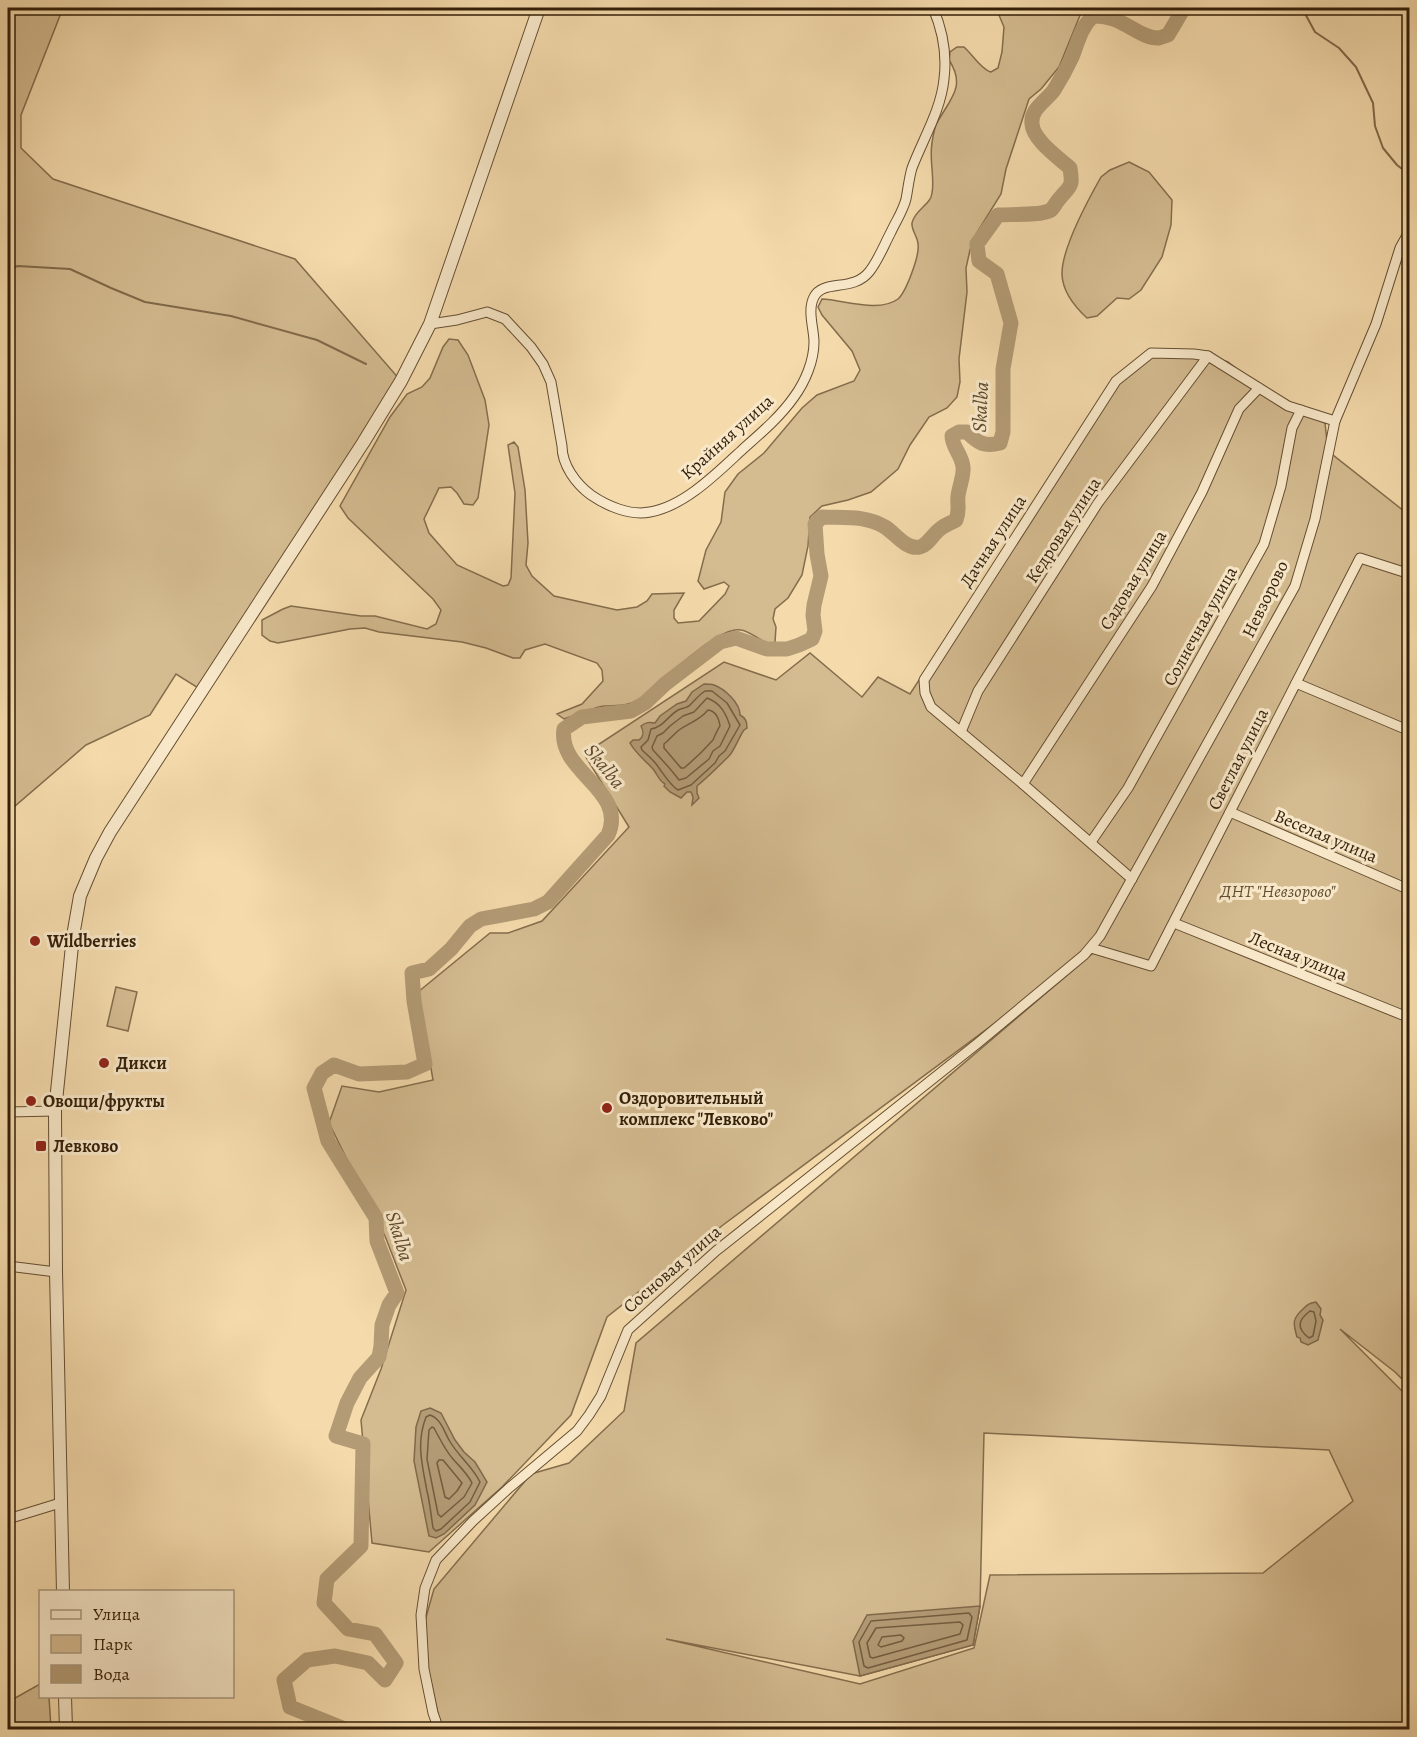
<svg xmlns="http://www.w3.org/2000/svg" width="1417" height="1737" viewBox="0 0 1417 1737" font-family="Alegreya,serif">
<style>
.green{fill:#d4bb90;stroke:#846d4c;stroke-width:1.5;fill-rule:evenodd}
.water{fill:#b39b75;stroke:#80694a;stroke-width:1.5}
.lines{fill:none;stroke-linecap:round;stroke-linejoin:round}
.shore{stroke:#735d3f;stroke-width:1.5}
.stream{stroke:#80694a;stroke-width:2}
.river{stroke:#b39b75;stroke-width:15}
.minor-casing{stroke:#644e32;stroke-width:11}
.tertiary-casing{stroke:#644e32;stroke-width:14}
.minor{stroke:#f8e8c9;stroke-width:9}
.tertiary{stroke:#f8e8c9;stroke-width:12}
.poi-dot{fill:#8f2418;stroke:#f8e8c9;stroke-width:2}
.labels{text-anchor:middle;stroke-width:6;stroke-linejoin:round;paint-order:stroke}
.street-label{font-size:18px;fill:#331f09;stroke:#f8e8c9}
.park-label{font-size:18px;font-style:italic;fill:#634e32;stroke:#f8e8c9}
.poi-label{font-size:18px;font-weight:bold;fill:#331f09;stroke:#f8e8c9;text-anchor:start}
.water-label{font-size:20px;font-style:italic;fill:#604a2f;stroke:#f8e8c9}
</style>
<rect width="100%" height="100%" fill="#f5dbac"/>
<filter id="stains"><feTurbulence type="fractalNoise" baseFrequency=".00333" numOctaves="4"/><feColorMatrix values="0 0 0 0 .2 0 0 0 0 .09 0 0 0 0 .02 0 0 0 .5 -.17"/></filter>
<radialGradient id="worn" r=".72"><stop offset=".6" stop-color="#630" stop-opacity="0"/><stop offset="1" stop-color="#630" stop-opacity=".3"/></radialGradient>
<!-- green -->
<g class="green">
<path d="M 8,8 L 63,8 L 21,115 L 21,148 L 53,179 L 295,259 L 401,381 L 203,691 L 176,674 L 150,715 L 86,745 L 8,812 Z"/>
<path d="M 996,8 L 1083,8 L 1059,67 L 1041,89 L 1029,99 L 1006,169 L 1001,194 L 976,234 L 970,250 L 966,268 L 967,292 L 959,359 L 960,382 L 957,397 L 947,408 L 929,417 L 910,445 L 898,469 L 871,492 L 848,500 L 822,506 L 810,517 L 808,546 L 802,575 L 788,598 L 775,609 L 773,619 L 776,627 L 775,642 L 770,645 C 762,641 749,631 741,630 C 717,625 660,685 639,699 C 628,707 616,705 604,706 C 591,708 576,715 564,719 L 557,714 L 582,704 L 603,681 L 602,670 L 597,663 L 545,644 L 525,650 L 520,658 L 513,658 L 486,648 L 462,642 L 379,632 L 365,628 L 350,629 L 278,643 L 270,641 L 262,635 L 262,620 L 283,609 L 291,606 L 361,616 L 375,616 L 427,629 L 436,624 L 441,610 L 433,599 L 348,518 L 340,506 L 390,417 L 407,394 L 422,387 L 430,378 L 443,347 L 449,339 L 458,340 L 468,355 L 485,400 L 489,425 L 478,498 L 473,505 L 464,504 L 457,493 L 451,487 L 439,488 L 424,519 L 429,533 L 457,565 L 503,586 L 508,585 L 511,578 L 515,493 L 508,445 L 514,442 L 518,447 L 525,490 L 528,543 L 526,565 L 532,576 L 554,596 L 617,610 L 637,607 L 647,601 L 652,594 L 684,593 L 674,610 L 674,618 L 678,623 L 699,621 L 725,594 L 729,586 L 724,582 L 704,589 L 698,581 L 706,550 L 721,522 L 725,492 L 738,474 L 764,453 L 802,408 L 817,395 L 854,381 L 860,370 L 852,351 L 822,315 L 818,307 L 822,299 C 844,300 879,313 898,299 C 906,292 920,255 918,244 C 918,237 911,230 912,223 C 915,209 931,205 932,193 C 935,178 929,160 932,143 C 933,136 934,127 938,121 C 951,98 966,86 949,60 L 950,52 L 957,47 L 964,47 C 972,54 982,70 991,72 L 998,68 L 1002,52 L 1004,27 Z"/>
<path d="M 1129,162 L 1149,172 L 1172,200 L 1171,225 L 1162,257 L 1141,290 L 1129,299 L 1117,298 L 1097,316 L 1087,318 C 1075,307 1063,293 1062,275 C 1061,249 1088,200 1101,177 L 1110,170 Z"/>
<path d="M 1195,351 L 1228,362 L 1280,404 L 1325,423 L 1328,451 L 1409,515 L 1409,1386 L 1395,1372 L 1340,1329 L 1409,1398 L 1409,1729 L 444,1730 L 439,1718 L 428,1669 L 424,1624 L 434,1589 L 531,1474 L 569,1463 L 624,1411 L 636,1343 L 1093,953 L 1092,951 L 723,1225 L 607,1317 L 571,1415 L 502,1487 L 429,1552 L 372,1543 L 361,1420 L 381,1369 L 406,1290 L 385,1236 L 329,1123 L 342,1086 L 379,1092 L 433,1080 L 418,992 L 490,933 L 508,933 L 542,921 L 629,827 L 584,754 L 724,662 L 776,680 L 810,653 L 862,697 L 878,677 L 910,694 L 1111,385 L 1159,352 ZM 984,1433 L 1329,1450 L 1353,1501 L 1263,1573 L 990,1575 L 974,1648 L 860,1684 L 666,1639 L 860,1676 L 973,1645 L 980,1606 Z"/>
<path d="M 116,987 L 137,992 L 128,1031 L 107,1026 Z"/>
<path d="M 40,1684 L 40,1696 L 49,1697 L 51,1729 L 8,1729 L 8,1702 Z"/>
</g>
<!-- water -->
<g class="water">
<path d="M 704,684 C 707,684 711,684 714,685 C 725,689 740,703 740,715 C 746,718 747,722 747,728 L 744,730 C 739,737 734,751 729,756 C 719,766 709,776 697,786 L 697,793 L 699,798 L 692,805 L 693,797 L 691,792 L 687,792 L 681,798 L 670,792 L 664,786 L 665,784 C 658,780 658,775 653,769 C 645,760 636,754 630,743 L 633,740 L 639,740 C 644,736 644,732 641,726 C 646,722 649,722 655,723 L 660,716 L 677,704 L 686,701 L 692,692 Z"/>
<path d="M 1316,1302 L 1321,1309 L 1320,1315 L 1323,1320 L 1318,1340 L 1308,1345 L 1301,1342 L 1300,1338 L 1297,1337 C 1293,1323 1292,1319 1303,1309 C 1307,1305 1309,1303 1316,1302 Z"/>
<path d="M 430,1408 L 441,1413 L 455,1440 L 464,1452 L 475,1462 L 487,1482 L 475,1505 L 444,1534 L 436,1538 L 429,1536 L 414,1461 L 416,1427 L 421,1411 Z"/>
<path d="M 980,1606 L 973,1645 L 860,1676 L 853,1641 L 867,1615 Z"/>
</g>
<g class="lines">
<!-- shore -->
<g class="shore">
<path d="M 705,691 L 712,691 L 727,703 L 740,725 L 725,751 L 719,756 L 715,763 L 691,785 L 678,790 C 671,786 664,775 659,768 C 655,761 647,755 642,750 L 641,747 L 648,740 L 651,729 C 662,728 668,716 678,710 C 683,708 688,708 691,704 C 696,699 699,695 705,691 Z"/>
<path d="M 707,698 C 721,703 726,714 730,726 L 720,746 L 713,751 L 709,759 L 686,778 L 679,780 C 671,769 662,760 653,750 L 652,747 L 657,736 L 663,733 L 670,726 L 683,716 L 694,712 Z"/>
<path d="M 708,710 C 716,711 719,719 720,726 C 717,730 715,736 713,740 C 704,750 695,759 684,768 L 681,768 L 664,748 L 664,744 C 669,740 674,734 679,730 C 690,722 699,721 708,710 Z"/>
<path d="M 1310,1311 L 1314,1312 L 1316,1321 L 1313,1336 L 1309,1338 C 1296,1328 1298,1320 1310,1311 Z"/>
<path d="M 430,1415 C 441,1419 444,1431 449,1440 C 458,1456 472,1466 480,1482 L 470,1502 L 441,1529 L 436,1531 L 433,1528 C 431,1515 430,1503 427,1491 C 422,1464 416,1443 426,1417 Z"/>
<path d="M 432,1427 L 434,1428 C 440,1439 445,1450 453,1459 C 460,1467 467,1473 472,1483 L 464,1497 L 441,1517 L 438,1514 L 427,1459 L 429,1430 Z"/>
<path d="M 439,1460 L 443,1460 L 462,1483 L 457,1491 L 449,1499 L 445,1497 L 437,1463 Z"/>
<path d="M 969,1613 L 972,1617 L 967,1640 L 868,1668 L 864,1666 L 859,1642 L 871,1621 Z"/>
<path d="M 960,1622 L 963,1625 L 960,1634 L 873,1658 L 870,1657 L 867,1643 L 876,1628 Z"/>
<path d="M 901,1635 L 904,1638 L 902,1641 L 881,1647 L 878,1645 L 882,1637 Z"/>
</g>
<!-- stream -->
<g class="stream">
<path d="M 1302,8 L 1315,32 L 1339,48 L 1356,67 L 1373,103 L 1375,126 L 1383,148 L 1397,165 L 1410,175"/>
<path d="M 8,269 L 18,266 L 70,269 L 111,288 L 145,302 L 231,316 L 317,340 L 366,364"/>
</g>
<!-- river -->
<path class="river" d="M 347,1730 L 290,1707 L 284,1680 L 307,1660 L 335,1656 L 368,1663 L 385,1680 L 396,1663 L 375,1634 L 348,1629 L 324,1603 L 327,1579 L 361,1546 L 363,1444 L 336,1436 L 347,1403 L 360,1378 L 379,1357 L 381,1346 L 382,1325 L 389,1305 L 397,1293 L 377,1241 L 376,1218 L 328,1141 L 314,1088 L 322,1073 L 334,1065 L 359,1074 L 407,1072 L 425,1064 L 414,1001 L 412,973 L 429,969 L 451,949 L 470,926 L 481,919 L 534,909 L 548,902 L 608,835 C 628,790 557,772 564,729 L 582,717 L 631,711 L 645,703 L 665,684 L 720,642 L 736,638 L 767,649 L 787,649 L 799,645 L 812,639 L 815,631 L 813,615 L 814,605 L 821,576 L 817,554 L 815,524 L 822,517 C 844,518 865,515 885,527 C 895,533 906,550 920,547 C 928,545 933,534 940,529 C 945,525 951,523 956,520 C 960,510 957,505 958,496 C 959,487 964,476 963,467 C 962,455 952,447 952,436 L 959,432 L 967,432 C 978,443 984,447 1000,443 L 1003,432 L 1003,369 L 1011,323 L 997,274 L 979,261 L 977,244 L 998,215 C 1011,214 1041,216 1051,210 C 1054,207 1057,201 1060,198 C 1071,185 1073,187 1070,168 C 1059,158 1033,140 1032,124 C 1030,109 1047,100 1054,90 C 1061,79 1067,68 1072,57 C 1078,42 1081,27 1093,16 C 1121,14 1139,39 1159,38 C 1159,38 1168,35 1168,35 L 1184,8"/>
<defs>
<g id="minor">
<path d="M 430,324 L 457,320 L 487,312 L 505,319 L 531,347 L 543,364 L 551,382 L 562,446 C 562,465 576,484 591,495 C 607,506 630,516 650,512 C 685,506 718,472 743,449 C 761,433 780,417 794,397 C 805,382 814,361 814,342 C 814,329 807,310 814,297 C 823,279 853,292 869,272 C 878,261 884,245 891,232 C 896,221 903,211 906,199 C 908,189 909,178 912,168 C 923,139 941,110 944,79 C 947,55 942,29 933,8"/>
<path d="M 1296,683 L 1410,731"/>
<path d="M 961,732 L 978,691 L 1098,503 L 1208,356"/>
<path d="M 1023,784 L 1152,586 L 1202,492 L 1239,409 L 1259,388"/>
<path d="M 1230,812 L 1410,890"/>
<path d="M 1091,842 L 1128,788 L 1264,544 L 1281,486 L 1292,428 L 1301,410"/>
<path d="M 1132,879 L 1023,784 L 931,707 L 925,693 L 924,680 L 1116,381 L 1151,353 L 1194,354 L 1208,356 L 1288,406 L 1335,421"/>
<path d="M 1174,923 L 1410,1018"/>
<path d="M 1091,948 L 1151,966 L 1360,558 L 1410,574"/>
<path d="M 8,1112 L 55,1111"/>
<path d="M 8,1266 L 56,1272"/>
<path d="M 8,1519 L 60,1503"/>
<path d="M 439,1730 L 433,1713 L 424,1669 L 421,1615 L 425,1588 L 436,1560 L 473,1521 L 509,1488 L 577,1431 L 589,1415 L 601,1396 L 628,1330 L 716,1251 L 978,1043 L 1084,955 L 1100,936 L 1295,586 L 1315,519 L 1335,421 L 1376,324 L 1400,248 L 1410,230"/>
</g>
<g id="tertiary">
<path d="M 63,1592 L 56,1272 L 55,1111 L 73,936 L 80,896 L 96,858 L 110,832 L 363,443 L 401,381 L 430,324 L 539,8"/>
<path d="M 65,1696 L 66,1730"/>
</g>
</defs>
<!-- minor casing -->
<use href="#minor" class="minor-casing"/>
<!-- tertiary casing -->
<use href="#tertiary" class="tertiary-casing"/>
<!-- minor -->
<use href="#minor" class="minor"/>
<!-- tertiary -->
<use href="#tertiary" class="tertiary"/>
</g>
<!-- markers -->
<g class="poi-dot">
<circle cx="35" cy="941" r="6"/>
<circle cx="104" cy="1063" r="6"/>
<circle cx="31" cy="1101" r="6"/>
<circle cx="607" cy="1108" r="6"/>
<rect x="35" y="1140" width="12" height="12" rx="3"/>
</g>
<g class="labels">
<!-- street labels -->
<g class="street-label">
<text transform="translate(727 437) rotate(-42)" y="6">Крайняя улица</text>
<text transform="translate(1063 530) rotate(-57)" y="6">Кедровая улица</text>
<text transform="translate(993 541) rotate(-57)" y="6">Дачная улица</text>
<text transform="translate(1133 580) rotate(-59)" y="6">Садовая улица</text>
<text transform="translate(1265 599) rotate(-64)" y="6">Невзорово</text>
<text transform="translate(1200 626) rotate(-61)" y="6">Солнечная улица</text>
<text transform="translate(1238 759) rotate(-63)" y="6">Светлая улица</text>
<text transform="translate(1326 836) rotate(23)" y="6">Веселая улица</text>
<text transform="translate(1298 956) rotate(22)" y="6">Лесная улица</text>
<text transform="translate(672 1269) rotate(-41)" y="6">Сосновая улица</text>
</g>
<!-- park labels -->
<g class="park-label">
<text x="1278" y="897">ДНТ "Невзорово"</text>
</g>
<!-- poi labels -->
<g class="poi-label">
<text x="47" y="947">Wildberries</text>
<text x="116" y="1069">Дикси</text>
<text x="619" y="1104">Оздоровительный<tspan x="619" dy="21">комплекс "Левково"</tspan></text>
<text x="43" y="1107">Овощи/фрукты</text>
<text x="53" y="1152">Левково</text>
</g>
<!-- water labels -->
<g class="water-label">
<text transform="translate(980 407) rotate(-87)" y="7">Skalba</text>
<text transform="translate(605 766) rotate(51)" y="7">Skalba</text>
<text transform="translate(400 1236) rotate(73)" y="7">Skalba</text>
</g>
</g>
<!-- margin -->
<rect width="1417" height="1737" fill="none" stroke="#f5dbac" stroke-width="30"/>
<rect x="9" y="9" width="1399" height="1719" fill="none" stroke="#331f09" stroke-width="3"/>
<rect x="15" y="15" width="1387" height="1707" fill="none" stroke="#331f09" stroke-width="1.5"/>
<!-- legend -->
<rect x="39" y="1590" width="195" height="108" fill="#f8e8c9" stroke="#a9987c" stroke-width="1.5"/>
<rect x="51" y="1610" width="30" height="9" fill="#f8e8c9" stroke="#a9987c" stroke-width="1.5"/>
<text x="93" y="1620" font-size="18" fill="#331f09">Улица</text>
<rect x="51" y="1635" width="30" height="18" fill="#d4bb90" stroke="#a9987c" stroke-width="1.5"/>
<text x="93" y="1650" font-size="18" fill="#331f09">Парк</text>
<rect x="51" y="1665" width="30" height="18" fill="#b39b75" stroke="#a9987c" stroke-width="1.5"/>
<text x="93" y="1680" font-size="18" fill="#331f09">Вода</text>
<rect width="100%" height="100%" filter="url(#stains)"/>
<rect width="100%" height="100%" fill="url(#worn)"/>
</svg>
